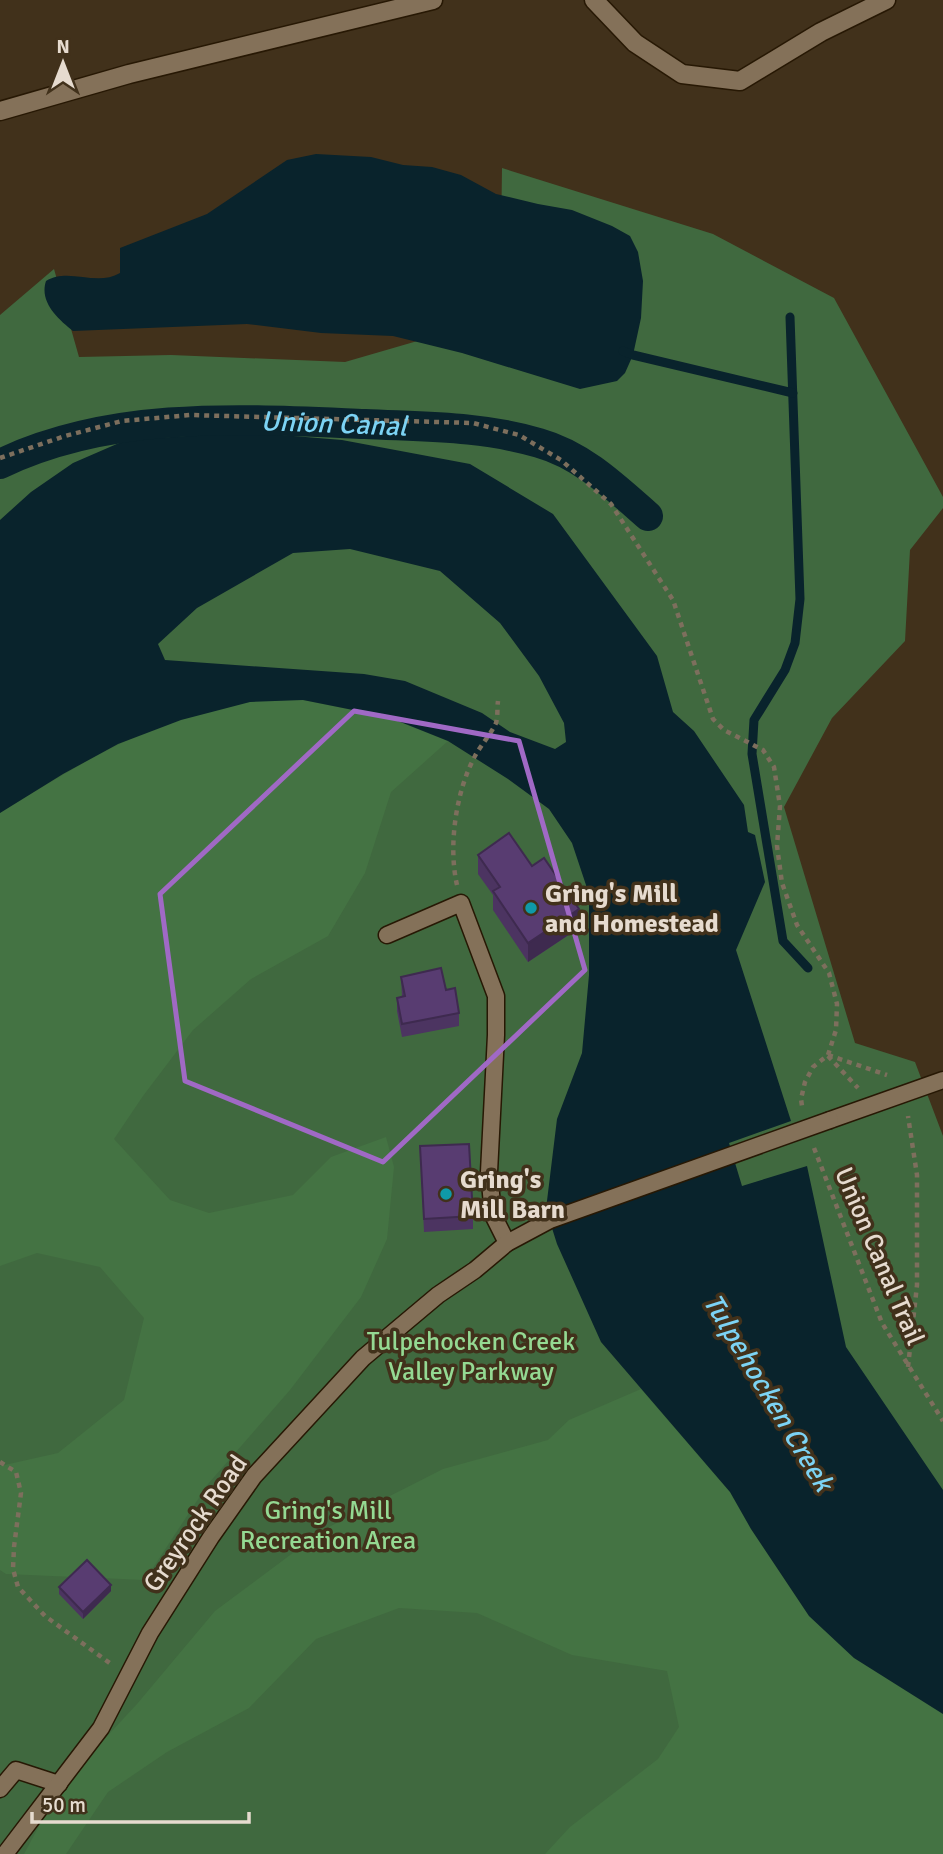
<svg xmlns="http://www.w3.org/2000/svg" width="943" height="1854" viewBox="0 0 943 1854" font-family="Signika,sans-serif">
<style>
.green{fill:#40693f}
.forest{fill:#447343}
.water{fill:#09232c;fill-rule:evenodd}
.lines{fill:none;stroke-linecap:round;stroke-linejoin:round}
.stream{stroke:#09232c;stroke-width:9}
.canal{stroke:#09232c;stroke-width:30}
.lane-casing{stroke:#271804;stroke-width:19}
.street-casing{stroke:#271804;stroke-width:21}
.path{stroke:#7d6f5d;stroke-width:4.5;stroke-dasharray:5 5;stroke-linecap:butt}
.lane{stroke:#847159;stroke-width:16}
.street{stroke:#847159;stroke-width:18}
.lane-bridge-casing{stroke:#271804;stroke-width:19;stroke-linecap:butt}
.lane-bridge{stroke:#847159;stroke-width:16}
.wall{fill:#4c3461}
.shaded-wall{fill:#3e2a4f}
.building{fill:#583c71;stroke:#3e2a4f;stroke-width:2}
.marked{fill:none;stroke:#a069c5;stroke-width:5;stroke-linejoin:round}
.culture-dot{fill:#0f9aa8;stroke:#41311b;stroke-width:2.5}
.labels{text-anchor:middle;stroke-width:7;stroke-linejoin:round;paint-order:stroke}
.poi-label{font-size:26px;font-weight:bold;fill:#e6dbcf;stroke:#41311b;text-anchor:start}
.street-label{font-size:26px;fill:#e6dbcf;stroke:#41311b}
.park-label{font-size:26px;fill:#94d992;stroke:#41311b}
.water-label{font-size:28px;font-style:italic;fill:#7cd3f4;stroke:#41311b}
</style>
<rect width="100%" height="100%" fill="#41311b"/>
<!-- green -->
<path class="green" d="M 502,168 L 713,234 L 834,298 L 943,497 L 943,508 L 910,550 L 905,641 L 832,718 L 784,807 L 855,1043 L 915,1062 L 943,1136 L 943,1854 L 0,1854 L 0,315 L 54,269 L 79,357 L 171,355 L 345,362 L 500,317 Z"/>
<!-- forest -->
<g class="forest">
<path d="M 303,700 L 388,717 L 448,741 L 391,792 L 365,873 L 328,936 L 251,979 L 193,1030 L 143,1096 L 114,1139 L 170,1200 L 209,1213 L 293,1195 L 331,1157 L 386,1137 L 394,1167 L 387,1239 L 361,1297 L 290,1390 L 208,1484 L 145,1580 L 6,1574 L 0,1570 L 0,1466 L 58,1453 L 124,1400 L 144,1318 L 100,1267 L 37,1253 L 0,1266 L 0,813 C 76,766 158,714 249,702 C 267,700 285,700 303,700 Z"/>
<path d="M 641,1389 L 730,1492 L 751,1529 L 809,1616 L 854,1658 L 943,1714 L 943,1854 L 545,1854 L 570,1827 L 658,1759 L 679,1727 L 667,1671 L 572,1655 L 477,1613 L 399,1608 L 316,1639 L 249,1708 L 167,1752 L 108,1792 L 66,1854 L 24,1854 L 60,1787 L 137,1704 L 215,1611 L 325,1529 L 443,1469 L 548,1440 L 569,1420 Z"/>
</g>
<!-- water -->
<g class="water">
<path d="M 316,154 L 371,157 L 403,165 L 432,167 L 461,175 L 496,194 L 538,204 L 572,210 L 612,226 L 630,236 L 638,252 L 643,281 L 641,318 L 633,355 L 625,373 L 617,381 L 580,389 L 462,353 L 393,336 L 321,333 L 247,324 L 73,331 C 58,319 39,302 46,281 C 69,267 96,287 120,273 L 120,248 L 207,214 L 287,160 Z"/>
<path d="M 246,432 L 342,440 L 470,464 L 553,514 L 657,656 L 673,712 L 694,731 L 744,805 L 748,832 L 755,835 L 765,882 L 736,950 L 791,1121 L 729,1143 L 742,1186 L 807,1166 L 846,1347 L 943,1490 L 943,1714 L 854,1658 L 809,1616 L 751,1529 L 730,1492 L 601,1342 L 557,1244 L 546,1209 L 557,1119 L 582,1053 L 589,975 L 589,894 L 572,843 L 549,809 L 508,779 L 448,741 L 388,717 L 303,700 L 250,702 L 181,720 L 118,744 L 63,774 L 0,813 L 0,520 L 31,492 L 73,463 L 126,440 ZM 350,549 L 440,571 L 500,623 L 539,676 L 564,723 L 566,742 L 555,749 L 510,732 L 482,713 L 405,681 L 364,674 L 165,660 L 158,644 L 197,608 L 293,553 Z"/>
</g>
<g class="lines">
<!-- stream -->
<g class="stream">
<path d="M 790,317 L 800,599 L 795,643 L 785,670 L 754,720 L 752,754 L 783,941 L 808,968"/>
<path d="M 623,351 L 633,355 L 793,393"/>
</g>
<!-- canal -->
<path class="canal" id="s1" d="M 0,464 C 112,410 244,419 365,424 C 424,427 482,426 539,443 C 582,455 615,487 648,516"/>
<defs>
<g id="lane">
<path d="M 387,935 L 461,903 L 496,996 L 496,1035 L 489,1172 L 493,1215 L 507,1243"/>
<path d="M 830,1120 L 943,1080"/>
<path d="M 0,1789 L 16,1770 L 59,1784"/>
<path d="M 5,1854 L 101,1728 L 150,1633 L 211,1537 L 254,1476 L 363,1358 L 438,1295 L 475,1270 L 507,1243 L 550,1220"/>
</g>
<g id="street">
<path d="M 594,0 L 635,43 L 682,74 L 740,81 L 821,32 L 886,0"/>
<path d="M 0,111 L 129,74 L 433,0"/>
</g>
</defs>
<!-- lane casing -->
<use href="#lane" class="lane-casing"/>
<!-- street casing -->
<use href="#street" class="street-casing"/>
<!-- path -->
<g class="path">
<path d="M 0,458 L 65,436 L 122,421 L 190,415 L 473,423 L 519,435 L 561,460 L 611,504 L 673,600 L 713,719 L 724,730 L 763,750 L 774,767 L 780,806 L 777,846 L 782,883 L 797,925 L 829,973 L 837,1004 L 836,1030 L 828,1055 L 813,1067 L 805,1082 L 801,1099 L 802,1106"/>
<path d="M 457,885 C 448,846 456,791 475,756 C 481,745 491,734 496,723 C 498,717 497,708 498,701"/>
<path d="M 828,1055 L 887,1075"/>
<path d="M 828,1056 L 858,1088"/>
<path d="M 814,1148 L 882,1323 L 943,1421"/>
<path d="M 908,1367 L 917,1285 L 917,1175 L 908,1116"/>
<path d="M 0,1462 L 16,1472 L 21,1493 L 14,1547 L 13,1569 L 18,1587 L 45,1616 L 111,1664"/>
</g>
<!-- lane -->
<use href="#lane" class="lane"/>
<!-- street -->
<use href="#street" class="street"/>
<defs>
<path id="lane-bridge" d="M 550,1220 L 830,1120"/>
</defs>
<!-- lane-bridge casing -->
<use href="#lane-bridge" class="lane-bridge-casing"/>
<!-- lane-bridge -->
<use href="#lane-bridge" class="lane-bridge"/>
</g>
<!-- wall -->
<g class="wall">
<path d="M 478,855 L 532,866 L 579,928 L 528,962 L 493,910 L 493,895 L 478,874 Z"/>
<path d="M 401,977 L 446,990 L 459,1013 L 459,1026 L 402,1037 L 397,1011 L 397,998 L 402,997 Z"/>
<path d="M 420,1146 L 473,1216 L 473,1229 L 424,1232 Z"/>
<path d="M 59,1587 L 111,1591 L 83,1619 L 59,1594 Z"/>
</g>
<!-- shaded-wall -->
<g class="shaded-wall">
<path d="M 579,909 L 579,928 L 528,962 L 528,943 Z"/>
<path d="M 111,1585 L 111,1591 L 83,1619 L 83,1612 Z"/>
</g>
<!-- building -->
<g class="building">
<path d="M 509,833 L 532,866 L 544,858 L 579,909 L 528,943 L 493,891 L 500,887 L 478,855 Z"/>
<path d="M 441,968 L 446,990 L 455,988 L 459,1013 L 402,1024 L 397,998 L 405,996 L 401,977 Z"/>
<path d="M 469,1144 L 473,1216 L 424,1219 L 420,1146 Z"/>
<path d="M 87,1560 L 111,1585 L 83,1612 L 59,1587 Z"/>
</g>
<!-- marked area -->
<path class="marked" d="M 354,711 L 519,741 L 585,970 L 383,1162 L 185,1081 L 160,894 Z"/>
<!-- markers -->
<g class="culture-dot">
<circle cx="531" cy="908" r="7"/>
<circle cx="446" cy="1194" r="7"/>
</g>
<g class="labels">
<!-- poi labels -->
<g class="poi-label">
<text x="545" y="902">Gring's Mill<tspan x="545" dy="30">and Homestead</tspan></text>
<text x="460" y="1188">Gring's<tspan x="460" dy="30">Mill Barn</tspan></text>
</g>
<!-- street labels -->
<g class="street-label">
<text transform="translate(880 1256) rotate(67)" y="9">Union Canal Trail</text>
<text transform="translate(195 1523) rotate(-55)" y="9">Greyrock Road</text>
</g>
<!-- park labels -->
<g class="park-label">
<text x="471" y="1350">Tulpehocken Creek<tspan x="471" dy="30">Valley Parkway</tspan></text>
<text x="328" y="1519">Gring's Mill<tspan x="328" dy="30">Recreation Area</tspan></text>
</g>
<!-- water labels -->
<g class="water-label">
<text dy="10" stroke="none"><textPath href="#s1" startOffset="340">Union Canal</textPath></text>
<text transform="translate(769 1392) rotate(59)" y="10">Tulpehocken Creek</text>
</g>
</g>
<!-- north arrow -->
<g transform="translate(63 63)" stroke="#41311b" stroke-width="5" paint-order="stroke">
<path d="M0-5L12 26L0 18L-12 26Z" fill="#e6dbcf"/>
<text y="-10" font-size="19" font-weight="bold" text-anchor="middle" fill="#e6dbcf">N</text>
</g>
<!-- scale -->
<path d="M32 1812v10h217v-10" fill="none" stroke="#e6dbcf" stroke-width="3.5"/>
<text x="42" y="1812" font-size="21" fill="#e6dbcf" stroke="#41311b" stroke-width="5" paint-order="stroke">50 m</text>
</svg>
